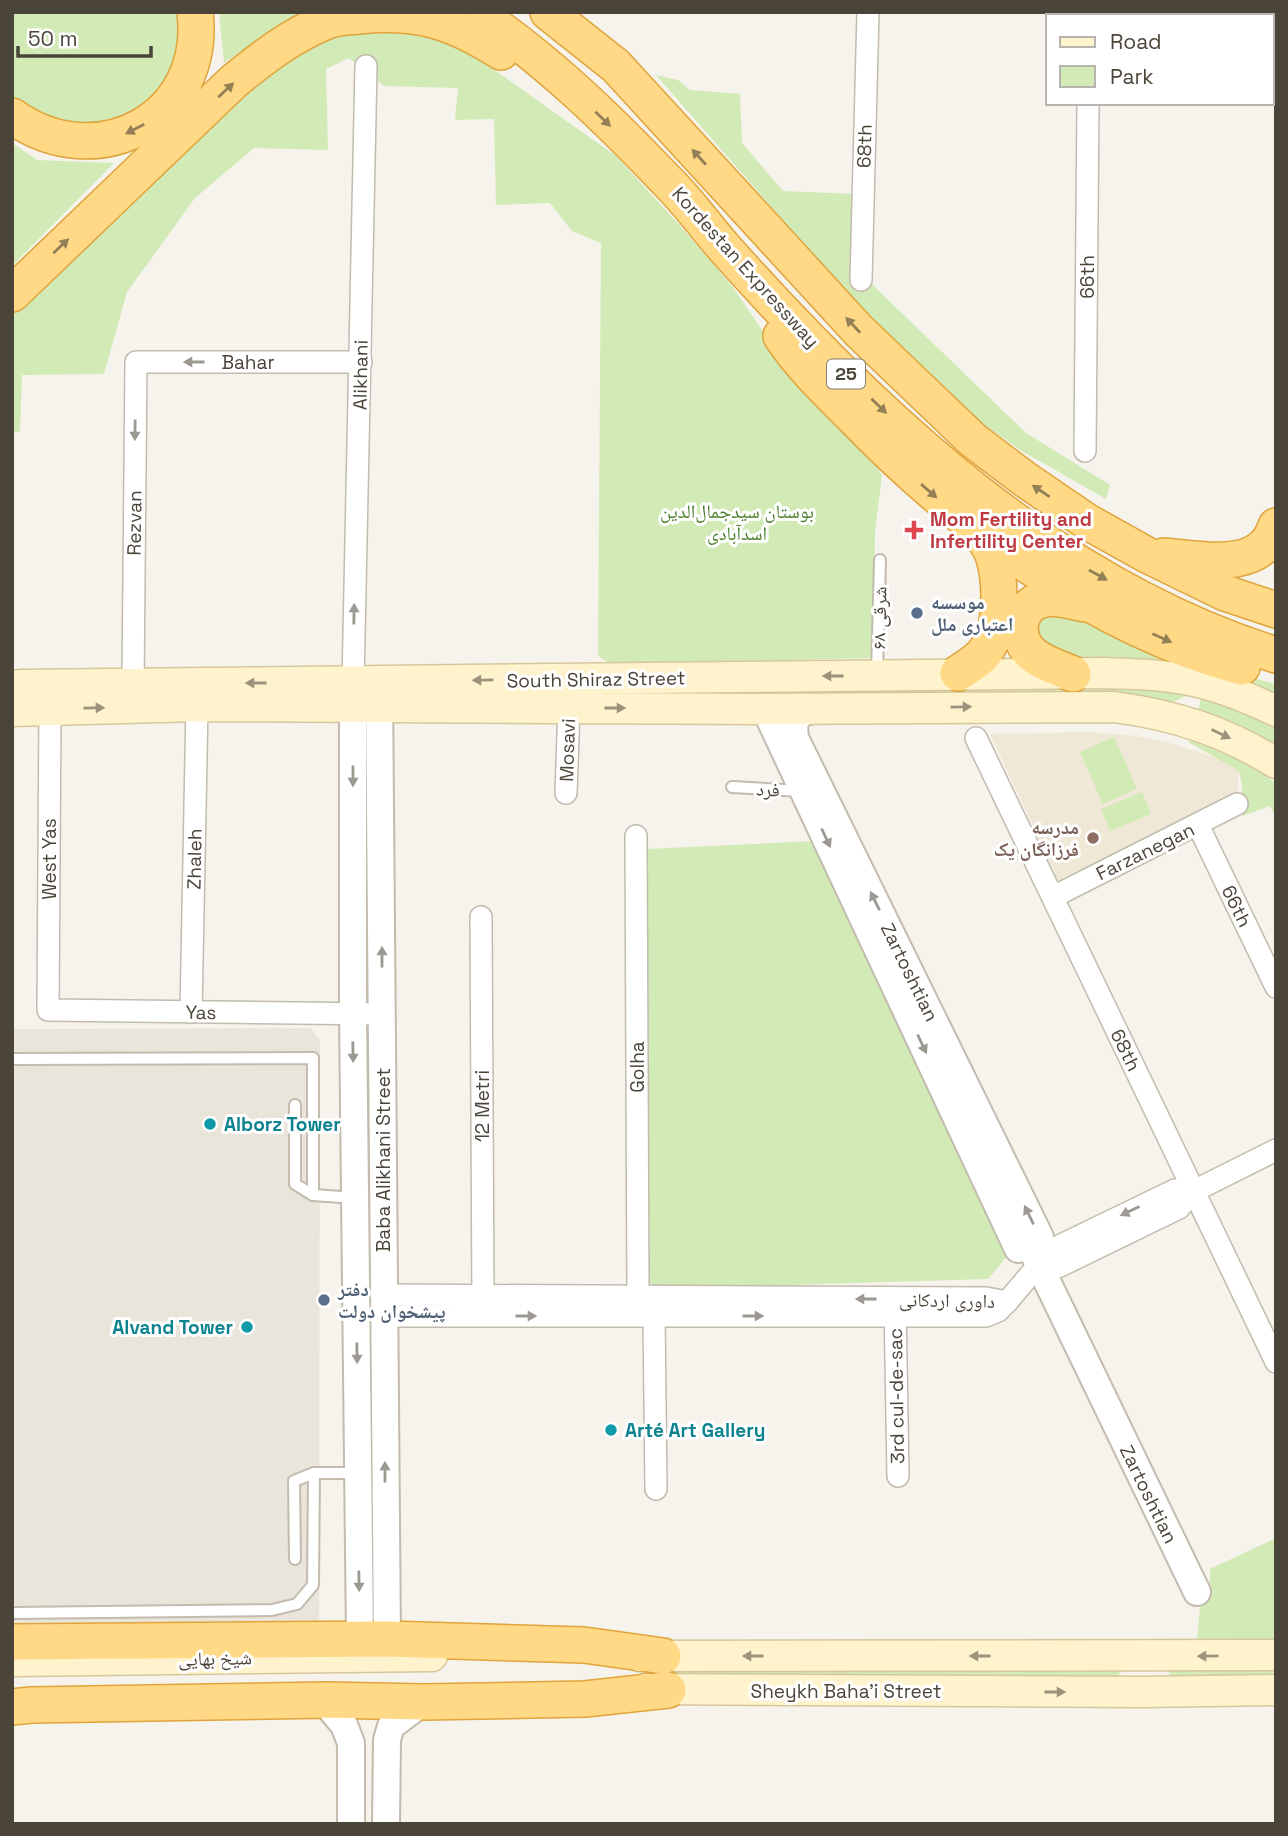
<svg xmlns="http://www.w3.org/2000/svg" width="1288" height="1836" viewBox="0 0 1288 1836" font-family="'Space Grotesk','Noto Naskh Arabic',sans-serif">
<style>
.residential{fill:#eae5da}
.education{fill:#efe8d6}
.green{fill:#d2eab5}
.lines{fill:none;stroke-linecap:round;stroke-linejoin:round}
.service-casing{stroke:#c2bbae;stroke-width:14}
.minor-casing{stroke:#c2bbae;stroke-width:24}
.tertiary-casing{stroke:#c2bbae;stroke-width:30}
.secondary-casing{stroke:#d6c79b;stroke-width:33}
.trunk-casing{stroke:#e0a43c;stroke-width:38}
.service{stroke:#fff;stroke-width:10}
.minor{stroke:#fff;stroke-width:21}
.tertiary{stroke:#fff;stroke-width:26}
.secondary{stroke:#fff3cd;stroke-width:30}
.trunk{stroke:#ffd985;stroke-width:35}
.oneway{fill:#938057}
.oneway2{fill:#9c9892}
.oneway3{fill:#9c937c}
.health-dot{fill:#e0444e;stroke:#fff;stroke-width:2.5}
.service-dot{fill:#5c6f8a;stroke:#fff;stroke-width:2.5}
.education-dot{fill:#8d6e63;stroke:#fff;stroke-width:2.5}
.culture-dot{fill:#0f9aa8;stroke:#fff;stroke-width:2.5}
.labels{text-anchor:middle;stroke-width:6;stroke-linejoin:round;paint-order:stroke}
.shield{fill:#fff;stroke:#817c74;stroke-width:2}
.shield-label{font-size:18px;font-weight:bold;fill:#4b4439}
.street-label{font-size:19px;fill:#4b4439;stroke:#fff}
.park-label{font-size:19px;fill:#4a7f2a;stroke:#fff}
.health-label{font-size:19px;font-weight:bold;fill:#be3a42;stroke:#fff;text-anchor:start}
.service-label{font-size:19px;font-weight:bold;fill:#4e5e75;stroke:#fff;text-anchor:start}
.education-label{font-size:19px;font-weight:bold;fill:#785e54;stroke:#fff;text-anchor:end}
.culture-label{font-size:19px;font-weight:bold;fill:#0d838f;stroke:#fff;text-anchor:start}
</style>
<rect width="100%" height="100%" fill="#f6f3ec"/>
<!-- residential -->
<path class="residential" d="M 311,1028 L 320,1040 L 319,1631 L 12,1632 L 12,1029 Z"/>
<!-- education -->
<path class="education" d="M 1090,732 L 1129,735 L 1167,742 L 1226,761 L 1239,771 L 1237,796 L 1058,880 L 990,734 Z"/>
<!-- green -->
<g class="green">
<path d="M 12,12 L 186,12 L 185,50 L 152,107 L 81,132 L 12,101 Z"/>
<path d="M 219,12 L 299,12 L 224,63 Z"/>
<path d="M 400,29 L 438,39 L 479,59 L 616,156 L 683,229 L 732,286 L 769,340 L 856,438 L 882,475 L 875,531 L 873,658 L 611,664 L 598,656 L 601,243 L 572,231 L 550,203 L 496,205 L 494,119 L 455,120 L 458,88 L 384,86 L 349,58 L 326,69 L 328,150 L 254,148 L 195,198 L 127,292 L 104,374 L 22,375 L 20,432 L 12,432 L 12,316 L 28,292 L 211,121 L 294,52 L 345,30 Z"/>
<path d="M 656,75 L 678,80 L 690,90 L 740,94 L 742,143 L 783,191 L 856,194 L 855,268 L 1026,433 L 1110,485 L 1106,499 L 1020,450 L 965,411 L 887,339 Z"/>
<path d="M 12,143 L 37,160 L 114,163 L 12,266 Z"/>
<path d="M 1055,607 L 1200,664 L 1276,684 L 1276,700 L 1176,664 L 1114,658 L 1060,658 L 1027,626 Z"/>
<path d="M 1097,684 L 1182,691 L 1186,696 L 1173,702 L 1131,699 L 817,693 L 819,691 Z"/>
<path d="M 1201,696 L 1276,716 L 1276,754 L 1194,715 L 1199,708 Z"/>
<path d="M 1193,734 L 1253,766 L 1276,784 L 1276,818 L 1270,806 L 1243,816 L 1242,785 L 1239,771 L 1188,742 Z"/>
<path d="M 1114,737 L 1137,789 L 1103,804 L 1080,752 Z"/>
<path d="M 1142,792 L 1151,814 L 1110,831 L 1101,809 Z"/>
<path d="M 814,841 L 1014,1248 L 988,1279 L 656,1289 L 648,1280 L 647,849 Z"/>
<path d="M 1276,1538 L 1276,1642 L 1197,1641 L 1200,1607 L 1210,1599 L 1210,1569 Z"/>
<path d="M 1276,1665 L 1276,1679 L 1170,1680 L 1169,1669 Z"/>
<path d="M 641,1667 L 1122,1669 L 1117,1677 L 641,1676 Z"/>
</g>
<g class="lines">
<defs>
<g id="service">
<path d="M 877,673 L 880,560"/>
<path d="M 732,787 L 801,791"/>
<path d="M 12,1059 L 313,1058 L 313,1195 L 355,1198"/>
<path d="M 295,1105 L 295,1184 L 313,1195"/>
<path d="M 295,1559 L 294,1481 L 314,1473"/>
<path d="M 12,1613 L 272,1610 L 297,1604 L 313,1585 L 314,1473 L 358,1473"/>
</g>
<g id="minor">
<path d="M 1088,16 L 1089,12"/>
<path d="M 861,280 L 868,12"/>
<path d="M 1085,451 L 1088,103"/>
<path d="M 353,683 L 366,66"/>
<path d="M 133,684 L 136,362 L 361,362"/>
<path d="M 50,709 L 48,1010 L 382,1014"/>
<path d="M 976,738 L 1276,1362"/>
<path d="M 566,793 L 569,708"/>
<path d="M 1198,825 L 1276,987"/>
<path d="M 636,836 L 638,1297 L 654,1316 L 656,1489"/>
<path d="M 1053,897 L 1237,804"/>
<path d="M 481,917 L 483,1307"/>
<path d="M 191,1012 L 197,706"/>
<path d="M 1038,1267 L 1049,1269 L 1060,1266 L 1179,1208 L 1194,1191 L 1276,1150"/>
<path d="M 384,1295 L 986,1298 L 1007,1302"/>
<path d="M 895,1303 L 898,1476"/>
<path d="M 384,1316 L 986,1316 L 998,1311 L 1007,1302 L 1051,1250 L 1175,1190 L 1194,1191"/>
</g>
<g id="tertiary">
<path d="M 353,685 L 353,1015 L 360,1639"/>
<path d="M 379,687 L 387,1639"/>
<path d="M 765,709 L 1018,1249 L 1040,1237 L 795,738 C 792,715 799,712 820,709"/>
<path d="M 1029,1244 L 1197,1592"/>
<path d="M 323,1700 L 344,1725 L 351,1743 L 351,1824"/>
<path d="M 386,1824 L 387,1740 L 391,1726 L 423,1702"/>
</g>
<g id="secondary">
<path d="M 12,687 L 20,685 L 1105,673 C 1127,674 1150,674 1171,677 C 1208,681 1243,695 1276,711"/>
<path d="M 12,711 L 197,706 L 765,709 L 1114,707 C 1175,715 1224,731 1276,763"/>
<path d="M 639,1656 L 1276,1655"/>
<path d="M 12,1661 L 432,1656"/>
<path d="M 646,1689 L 1143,1692 L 1276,1690"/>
</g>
<g id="trunk">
<path d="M 476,12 C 546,59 608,119 666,180 C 689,202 707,229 728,252 C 879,421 1055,586 1276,655"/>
<path d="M 548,12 L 616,66 L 859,331 L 973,440 L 1026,480 L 1086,521 L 1147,555 L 1225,593 L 1276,610"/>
<path d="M 12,116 C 97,177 208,119 195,12"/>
<path d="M 12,294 L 233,82 C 262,58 292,35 327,21 C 337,17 349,17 359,16 C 417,10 452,21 501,52"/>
<path d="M 781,336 C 800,365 826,390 851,415 C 955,523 1096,629 1242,667"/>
<path d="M 1164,556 C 1203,559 1261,573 1276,526"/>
<path d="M 958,673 C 969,666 980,660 987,649 C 1002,626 1001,583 994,558 C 991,547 984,538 977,530"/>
<path d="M 1073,674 C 1059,668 1041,663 1030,652 C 1014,636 1018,606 1041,600 C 1056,596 1070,601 1084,604"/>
<path d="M 12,1642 L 387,1639 L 584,1645 L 663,1656"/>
<path d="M 12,1707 L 31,1705 L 327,1700 L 423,1702 L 585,1699 L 668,1690"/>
</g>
</defs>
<!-- service casing -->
<use href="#service" class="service-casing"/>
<!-- minor casing -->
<use href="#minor" class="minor-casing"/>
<!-- tertiary casing -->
<use href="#tertiary" class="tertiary-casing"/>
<!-- secondary casing -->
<use href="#secondary" class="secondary-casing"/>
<!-- trunk casing -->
<use href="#trunk" class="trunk-casing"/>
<!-- service -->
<use href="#service" class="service"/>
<!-- minor -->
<use href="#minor" class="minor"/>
<!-- tertiary -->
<use href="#tertiary" class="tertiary"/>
<!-- secondary -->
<use href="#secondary" class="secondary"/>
<!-- trunk -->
<use href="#trunk" class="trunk"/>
</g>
<!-- one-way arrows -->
<defs><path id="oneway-solid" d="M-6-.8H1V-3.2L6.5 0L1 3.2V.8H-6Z" transform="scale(1.75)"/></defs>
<g class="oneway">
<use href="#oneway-solid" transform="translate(226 90) rotate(-43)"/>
<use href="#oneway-solid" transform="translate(603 119) rotate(44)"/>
<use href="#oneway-solid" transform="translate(135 129) rotate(153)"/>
<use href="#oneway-solid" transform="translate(699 157) rotate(-132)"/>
<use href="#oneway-solid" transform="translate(61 246) rotate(-43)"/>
<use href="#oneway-solid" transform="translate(853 325) rotate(-133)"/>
<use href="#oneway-solid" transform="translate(879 406) rotate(44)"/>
<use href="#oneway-solid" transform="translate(929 491) rotate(41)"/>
<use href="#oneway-solid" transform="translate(1041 491) rotate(-146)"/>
<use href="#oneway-solid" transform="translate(1098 575) rotate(29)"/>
<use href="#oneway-solid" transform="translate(1162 638) rotate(24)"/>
</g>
<g class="oneway2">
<use href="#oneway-solid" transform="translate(194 362) rotate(-180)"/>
<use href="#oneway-solid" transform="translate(135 430) rotate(91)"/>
<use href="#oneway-solid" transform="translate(354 614) rotate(-89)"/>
<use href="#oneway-solid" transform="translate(353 776) rotate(90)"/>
<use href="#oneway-solid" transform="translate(826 838) rotate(65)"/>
<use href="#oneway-solid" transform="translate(875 901) rotate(-116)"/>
<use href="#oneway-solid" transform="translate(382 957) rotate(-90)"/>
<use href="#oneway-solid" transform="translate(922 1044) rotate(65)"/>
<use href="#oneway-solid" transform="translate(353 1052) rotate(89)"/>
<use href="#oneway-solid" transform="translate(1130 1211) rotate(154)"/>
<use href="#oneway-solid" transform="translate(1029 1215) rotate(-116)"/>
<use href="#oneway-solid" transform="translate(866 1299) rotate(-180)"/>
<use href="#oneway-solid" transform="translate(526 1316)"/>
<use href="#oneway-solid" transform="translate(753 1316)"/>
<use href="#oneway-solid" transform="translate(357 1353) rotate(89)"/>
<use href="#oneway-solid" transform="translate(385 1472) rotate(-90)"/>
<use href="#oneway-solid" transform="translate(359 1581) rotate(89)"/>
</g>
<g class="oneway3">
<use href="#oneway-solid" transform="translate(833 676) rotate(180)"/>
<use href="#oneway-solid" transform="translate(483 680) rotate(179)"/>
<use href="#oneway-solid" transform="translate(256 683) rotate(180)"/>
<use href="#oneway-solid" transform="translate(961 707) rotate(-1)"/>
<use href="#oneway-solid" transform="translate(94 708) rotate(-1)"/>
<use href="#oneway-solid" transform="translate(615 708)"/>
<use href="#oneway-solid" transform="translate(1221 734) rotate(25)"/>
<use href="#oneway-solid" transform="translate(753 1656) rotate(-180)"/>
<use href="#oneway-solid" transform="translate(980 1656) rotate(-180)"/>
<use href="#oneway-solid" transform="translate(1208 1656) rotate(179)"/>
<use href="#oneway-solid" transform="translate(1055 1692)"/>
</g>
<!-- markers -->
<path class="health-dot" d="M910.5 519.5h7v7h7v7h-7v7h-7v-7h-7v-7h7z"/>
<g class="service-dot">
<circle cx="917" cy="613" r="7"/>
<circle cx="324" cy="1300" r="7"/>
</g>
<circle class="education-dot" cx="1093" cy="838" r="7"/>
<g class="culture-dot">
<circle cx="210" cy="1124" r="7"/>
<circle cx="247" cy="1327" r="7"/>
<circle cx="611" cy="1430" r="7"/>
</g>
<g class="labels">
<!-- shield labels -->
<rect class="shield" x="827" y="359.5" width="38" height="29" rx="5"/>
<g class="shield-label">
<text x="846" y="380">25</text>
</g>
<!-- street labels -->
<g class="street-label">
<text transform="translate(864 146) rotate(-88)" y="7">68th</text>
<text transform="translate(746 267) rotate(48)" y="7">Kordestan Expressway</text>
<text transform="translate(1087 277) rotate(-90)" y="7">66th</text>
<text x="248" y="369">Bahar</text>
<text transform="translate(360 375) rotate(-89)" y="7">Alikhani</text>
<text transform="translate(134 523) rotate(-89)" y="7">Rezvan</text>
<text transform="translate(879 618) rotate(-89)" y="7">۶۸ شرقی</text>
<text transform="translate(596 679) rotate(-1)" y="7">South Shiraz Street</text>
<text transform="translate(567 750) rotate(-88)" y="7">Mosavi</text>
<text transform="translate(768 789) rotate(3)" y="7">فرد</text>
<text transform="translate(1145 851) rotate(-26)" y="7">Farzanegan</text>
<text transform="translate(49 859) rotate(-90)" y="7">West Yas</text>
<text transform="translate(194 859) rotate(-89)" y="7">Zhaleh</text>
<text transform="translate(1237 906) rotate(64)" y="7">66th</text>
<text transform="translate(910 972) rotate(64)" y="7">Zartoshtian</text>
<text transform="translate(201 1012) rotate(1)" y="7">Yas</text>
<text transform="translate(1126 1050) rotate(64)" y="7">68th</text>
<text transform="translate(637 1067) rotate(-90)" y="7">Golha</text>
<text transform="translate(482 1106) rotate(-90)" y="7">12 Metri</text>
<text transform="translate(383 1160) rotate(-90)" y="7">Baba Alikhani Street</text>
<text transform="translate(947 1300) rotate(1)" y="7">داوری اردکانی</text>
<text transform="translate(896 1396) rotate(-91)" y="7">3rd cul-de-sac</text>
<text transform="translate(1149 1494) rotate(64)" y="7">Zartoshtian</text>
<text transform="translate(215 1658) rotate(-1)" y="7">شیخ بهایی</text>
<text x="846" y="1698">Sheykh Baha'i Street</text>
</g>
<!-- park labels -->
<g class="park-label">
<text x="737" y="518">بوستان سیدجمال‌الدین<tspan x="737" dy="22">اسدآبادی</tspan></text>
</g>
<!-- health labels -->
<g class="health-label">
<text x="930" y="526">Mom Fertility and<tspan x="930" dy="22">Infertility Center</tspan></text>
</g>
<!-- service labels -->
<g class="service-label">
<text x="931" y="609">موسسه<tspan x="931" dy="22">اعتباری ملل</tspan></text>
<text x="338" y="1296">دفتر<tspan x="338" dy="22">پیشخوان دولت</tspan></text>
</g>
<!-- education labels -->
<g class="education-label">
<text x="1079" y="834">مدرسه<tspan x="1079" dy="22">فرزانگان یک</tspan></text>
</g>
<!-- culture labels -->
<g class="culture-label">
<text x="224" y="1131">Alborz Tower</text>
<text x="233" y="1334" text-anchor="end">Alvand Tower</text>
<text x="625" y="1437">Arté Art Gallery</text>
</g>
</g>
<!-- border -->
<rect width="1288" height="1836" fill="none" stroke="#4b4439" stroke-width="28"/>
<!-- legend -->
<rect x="1046" y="14" width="228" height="91" fill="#ffffff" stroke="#b7b4b0" stroke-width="2"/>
<rect x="1060" y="37" width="35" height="10" fill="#fff3cd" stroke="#b7b4b0" stroke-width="2"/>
<text x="1110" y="49" font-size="21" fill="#4b4439">Road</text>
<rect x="1060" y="66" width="35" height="21" fill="#d2eab5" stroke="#b7b4b0" stroke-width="2"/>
<text x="1110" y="84" font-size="21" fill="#4b4439">Park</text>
<!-- scale -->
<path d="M18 46v10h133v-10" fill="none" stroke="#4b4439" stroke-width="3.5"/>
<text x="28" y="46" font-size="21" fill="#4b4439" stroke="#ffffff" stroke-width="5" paint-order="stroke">50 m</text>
</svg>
